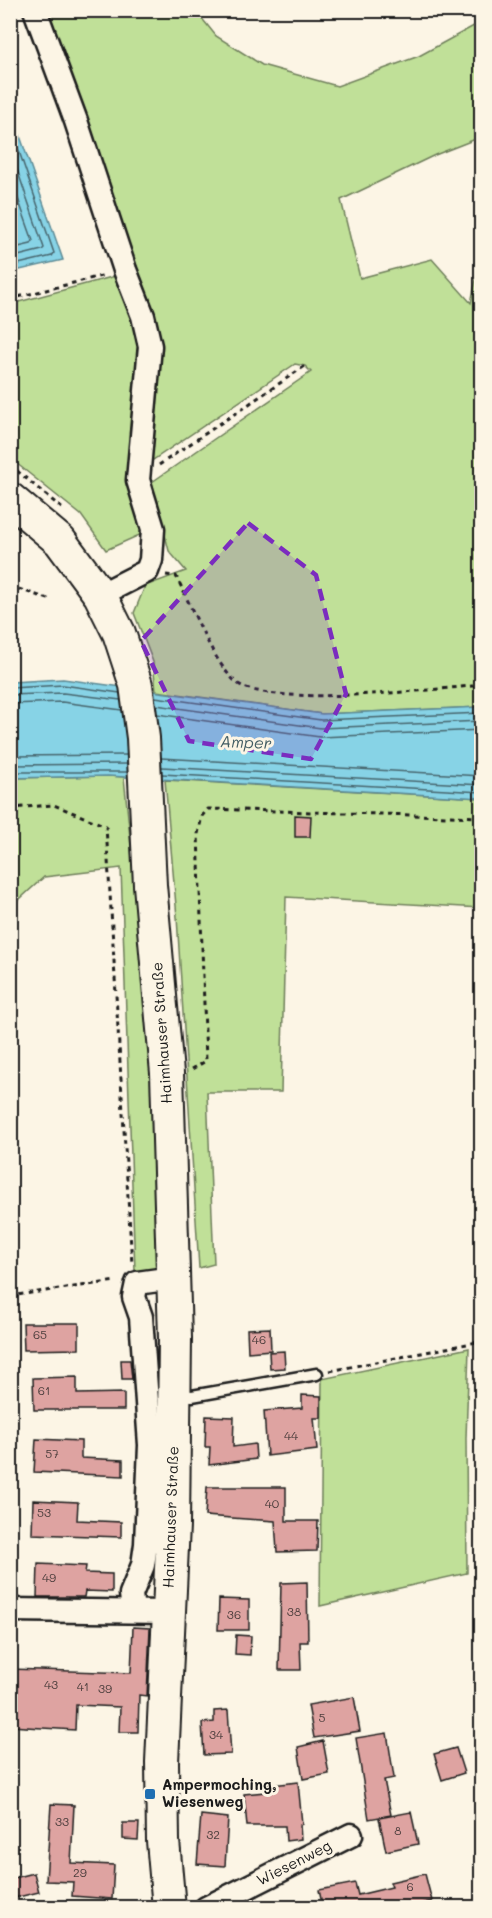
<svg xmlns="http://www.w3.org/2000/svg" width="492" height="1918" viewBox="0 0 492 1918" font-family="Mali,sans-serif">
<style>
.green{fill:#c0e098;stroke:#6e7e5a;stroke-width:1.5}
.water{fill:#87d3e6;stroke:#5c8a95;stroke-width:1.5}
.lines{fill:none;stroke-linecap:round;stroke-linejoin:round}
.shore{stroke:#47656d;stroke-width:1.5}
.building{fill:#dea3a1;stroke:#1c1c1c;stroke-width:1.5}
.lane-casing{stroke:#1c1c1c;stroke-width:15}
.street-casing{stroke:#1c1c1c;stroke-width:27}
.secondary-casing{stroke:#1c1c1c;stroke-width:36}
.path{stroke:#1c1c1c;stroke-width:3;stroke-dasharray:4.5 4.5;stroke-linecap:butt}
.lane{stroke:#fcf5e5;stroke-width:10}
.street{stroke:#fcf5e5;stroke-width:22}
.secondary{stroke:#fcf5e5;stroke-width:32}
.marked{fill:#7b2cbf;fill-opacity:0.2;stroke:#7b2cbf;stroke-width:4.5;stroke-dasharray:12 8;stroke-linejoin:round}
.poi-dot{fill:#1f6fb2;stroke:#fcf5e5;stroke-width:2}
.labels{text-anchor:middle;stroke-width:6;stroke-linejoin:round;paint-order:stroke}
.number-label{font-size:12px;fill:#4c3e3d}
.street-label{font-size:15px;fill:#1c1c1c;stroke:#fcf5e5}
.poi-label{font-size:15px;font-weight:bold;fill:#1c1c1c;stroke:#fcf5e5;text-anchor:start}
.water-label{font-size:16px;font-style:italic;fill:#415c63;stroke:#fcf5e5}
</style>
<rect width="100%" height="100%" fill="#fcf5e5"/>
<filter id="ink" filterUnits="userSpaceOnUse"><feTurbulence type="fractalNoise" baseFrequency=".0167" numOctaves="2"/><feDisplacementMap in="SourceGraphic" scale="12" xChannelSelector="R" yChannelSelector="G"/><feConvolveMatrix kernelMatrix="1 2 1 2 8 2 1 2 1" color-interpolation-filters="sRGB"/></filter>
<g filter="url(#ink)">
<!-- green -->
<g class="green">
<path d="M 41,11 L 196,11 L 216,36 L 262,65 L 337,86 L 419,56 L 481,22 L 481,137 L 435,155 L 341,200 L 360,278 L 432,259 L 471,303 L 477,275 L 481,275 L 481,707 L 322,714 L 156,691 L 153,662 L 134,613 L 145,586 L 186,571 L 169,551 L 152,482 L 311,372 L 305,366 L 295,364 L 150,462 L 157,347 L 153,311 L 132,267 Z"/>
<path d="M 123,274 L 149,357 L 133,487 L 153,529 L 106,550 L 81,515 L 11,459 L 11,304 Z"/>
<path d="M 108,776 L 124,777 L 150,1039 L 159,1268 L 135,1271 L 121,868 L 44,877 L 11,907 L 11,778 Z"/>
<path d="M 165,780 L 481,798 L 481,908 L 286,897 L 281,1092 L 207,1092 L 214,1264 L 199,1268 L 177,917 Z"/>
<path d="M 469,1348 L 466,1438 L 467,1573 L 320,1606 L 322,1379 Z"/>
</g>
<!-- water -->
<g class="water">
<path d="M 10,107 L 63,260 L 11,272 L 10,272 Z"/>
<path d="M 63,679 L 322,714 L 481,707 L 481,798 L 108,776 L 11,778 L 11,682 Z"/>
</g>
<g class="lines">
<!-- shore -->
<g class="shore">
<path d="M 10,125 L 54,253 L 52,256 L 10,266"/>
<path d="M 10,149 L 44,248 L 42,250 L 10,258"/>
<path d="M 10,176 L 33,241 L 31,244 L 10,249"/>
<path d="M 10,688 L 63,685 L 120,693"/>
<path d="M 10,695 L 63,693 L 121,700"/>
<path d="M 155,697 L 321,720 L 482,713"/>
<path d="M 10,704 L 62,702 L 122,710"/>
<path d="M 156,705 L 321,728 L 482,721"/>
<path d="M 157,714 L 320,737 L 482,730"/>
<path d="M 10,756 L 127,755"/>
<path d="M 161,758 L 482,776"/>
<path d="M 10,765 L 127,764"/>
<path d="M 162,767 L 482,785"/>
<path d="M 10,772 L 127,772"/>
<path d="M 162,774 L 482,792"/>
</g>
</g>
<!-- building -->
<g class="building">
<path d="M 295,815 L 311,816 L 310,837 L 295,837 Z"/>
<path d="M 23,1323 L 79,1323 L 79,1349 L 24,1350 Z"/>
<path d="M 270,1328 L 271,1350 L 248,1352 L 247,1329 Z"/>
<path d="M 284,1351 L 285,1368 L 270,1369 L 269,1352 Z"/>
<path d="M 121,1360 L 130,1360 L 132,1379 L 122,1379 Z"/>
<path d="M 77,1377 L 77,1394 L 124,1393 L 124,1410 L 34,1410 L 33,1378 Z"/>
<path d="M 302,1395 L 321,1396 L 321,1418 L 314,1418 L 317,1450 L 267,1456 L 264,1411 L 302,1408 Z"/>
<path d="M 206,1416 L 234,1417 L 233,1447 L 255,1444 L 256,1459 L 209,1465 L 210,1447 L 205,1447 Z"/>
<path d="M 36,1439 L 81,1441 L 81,1458 L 123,1460 L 123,1476 L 34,1472 Z"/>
<path d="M 207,1487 L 286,1487 L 286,1521 L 318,1521 L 317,1551 L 277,1552 L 275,1521 L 205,1516 Z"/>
<path d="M 33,1500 L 78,1502 L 77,1520 L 121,1522 L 121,1537 L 32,1534 Z"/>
<path d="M 38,1564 L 86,1566 L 85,1573 L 112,1574 L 112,1592 L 85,1591 L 84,1597 L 37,1597 Z"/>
<path d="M 307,1582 L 308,1642 L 300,1642 L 301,1670 L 279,1670 L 281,1583 Z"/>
<path d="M 219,1599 L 249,1600 L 249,1630 L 218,1630 Z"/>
<path d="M 133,1627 L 150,1628 L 147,1696 L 139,1695 L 138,1732 L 119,1732 L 120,1707 L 76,1705 L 75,1730 L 10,1726 L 10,1669 L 131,1673 Z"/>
<path d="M 236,1635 L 251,1636 L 250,1655 L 235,1654 Z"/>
<path d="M 354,1697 L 360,1731 L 314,1738 L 308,1705 Z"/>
<path d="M 228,1710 L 231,1754 L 204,1755 L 202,1723 L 214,1722 L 214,1711 Z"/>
<path d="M 387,1733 L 394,1778 L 384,1780 L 391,1815 L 369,1819 L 356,1738 Z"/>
<path d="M 323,1741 L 329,1774 L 303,1779 L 298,1747 Z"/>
<path d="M 456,1748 L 464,1773 L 442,1780 L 434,1754 Z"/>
<path d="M 298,1782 L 302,1824 L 300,1825 L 301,1839 L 286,1841 L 285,1826 L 247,1826 L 244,1794 L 265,1792 L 264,1786 Z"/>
<path d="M 51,1804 L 74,1805 L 71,1863 L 114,1865 L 112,1899 L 72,1896 L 73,1882 L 46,1881 Z"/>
<path d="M 411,1812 L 418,1844 L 386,1851 L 379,1818 Z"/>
<path d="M 201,1815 L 228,1818 L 225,1866 L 197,1864 Z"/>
<path d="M 123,1823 L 139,1823 L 138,1840 L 123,1839 Z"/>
<path d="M 34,1873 L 39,1892 L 10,1899 L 10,1879 Z"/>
<path d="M 425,1874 L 432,1901 L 405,1908 L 323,1908 L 319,1890 L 355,1883 L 358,1895 L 392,1887 L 390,1882 Z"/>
</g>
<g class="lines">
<defs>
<path id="lane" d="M 178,1395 L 192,1396 L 317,1374"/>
<g id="street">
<path d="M 35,10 L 76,121 L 125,270 L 143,316 L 150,346 L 138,480 L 153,529 L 151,560 L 147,571 L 100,595"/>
<path d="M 10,1610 L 168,1612"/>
<path d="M 133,1611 L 131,1594 L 143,1565 L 146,1544 L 150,1445 L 141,1317 L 134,1297 L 137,1283 L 173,1278"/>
<path d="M 206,1908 L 351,1835"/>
</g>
<path id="secondary" d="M 10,499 L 60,541 L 100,595 L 119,633 L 136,685 L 143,738 L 150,885 L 167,1073 L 175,1338 L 173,1525 L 162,1762 L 163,1841 L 169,1908"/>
</defs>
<!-- lane casing -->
<use href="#lane" class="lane-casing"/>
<!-- street casing -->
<use href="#street" class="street-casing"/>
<!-- secondary casing -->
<use href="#secondary" class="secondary-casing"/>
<!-- path -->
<g class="path">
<path d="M 10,299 L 105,275"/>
<path d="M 10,465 L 64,510"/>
<path d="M 159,465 L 305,366"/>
<path d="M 166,575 L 176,576 C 191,605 213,663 237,683 C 268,708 438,689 482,685"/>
<path d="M 10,586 L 51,600"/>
<path d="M 10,808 L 54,805 L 106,826 L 132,1265"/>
<path d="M 192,1069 L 206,1061 L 198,834 L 202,816 L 208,809 L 482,817"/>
<path d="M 10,1296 L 116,1281"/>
<path d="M 330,1371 L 482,1341"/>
</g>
<!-- lane -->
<use href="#lane" class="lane"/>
<!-- street -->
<use href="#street" class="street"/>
<!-- secondary -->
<use href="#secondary" class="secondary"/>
</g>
</g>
<!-- marked area -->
<path class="marked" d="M 248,523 L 316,575 L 346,694 L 311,759 L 189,741 L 141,641 Z"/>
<!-- markers -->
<rect class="poi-dot" x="144" y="1788" width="12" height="12" rx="3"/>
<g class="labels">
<!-- number labels -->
<g class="number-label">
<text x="40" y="1339">65</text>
<text x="259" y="1344">46</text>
<text x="44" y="1395">61</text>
<text x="291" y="1440">44</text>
<text x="52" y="1458">57</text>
<text x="272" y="1508">40</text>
<text x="44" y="1517">53</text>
<text x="49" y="1582">49</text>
<text x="294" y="1616">38</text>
<text x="234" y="1619">36</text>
<text x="51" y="1689">43</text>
<text x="83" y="1691">41</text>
<text x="105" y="1693">39</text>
<text x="322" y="1722">5</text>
<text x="216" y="1739">34</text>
<text x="62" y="1826">33</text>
<text x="398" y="1835">8</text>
<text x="213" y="1839">32</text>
<text x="80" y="1877">29</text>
<text x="410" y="1891">6</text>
</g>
<!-- street labels -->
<g class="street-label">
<text transform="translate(162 1033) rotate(-94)" y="5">Haimhauser Straße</text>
<text transform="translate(171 1517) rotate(-88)" y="5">Haimhauser Straße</text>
<text transform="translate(294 1863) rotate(-27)" y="5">Wiesenweg</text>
</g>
<!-- poi labels -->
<g class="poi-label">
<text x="162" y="1790">Ampermoching,<tspan x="162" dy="17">Wiesenweg</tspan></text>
</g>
<!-- water labels -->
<g class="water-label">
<text transform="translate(246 742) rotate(2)" y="6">Amper</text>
</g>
</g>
<!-- margin -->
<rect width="492" height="1918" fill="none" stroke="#fcf5e5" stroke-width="36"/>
<rect x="18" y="18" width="456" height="1882" fill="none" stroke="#1c1c1c" stroke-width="2" filter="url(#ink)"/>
</svg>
